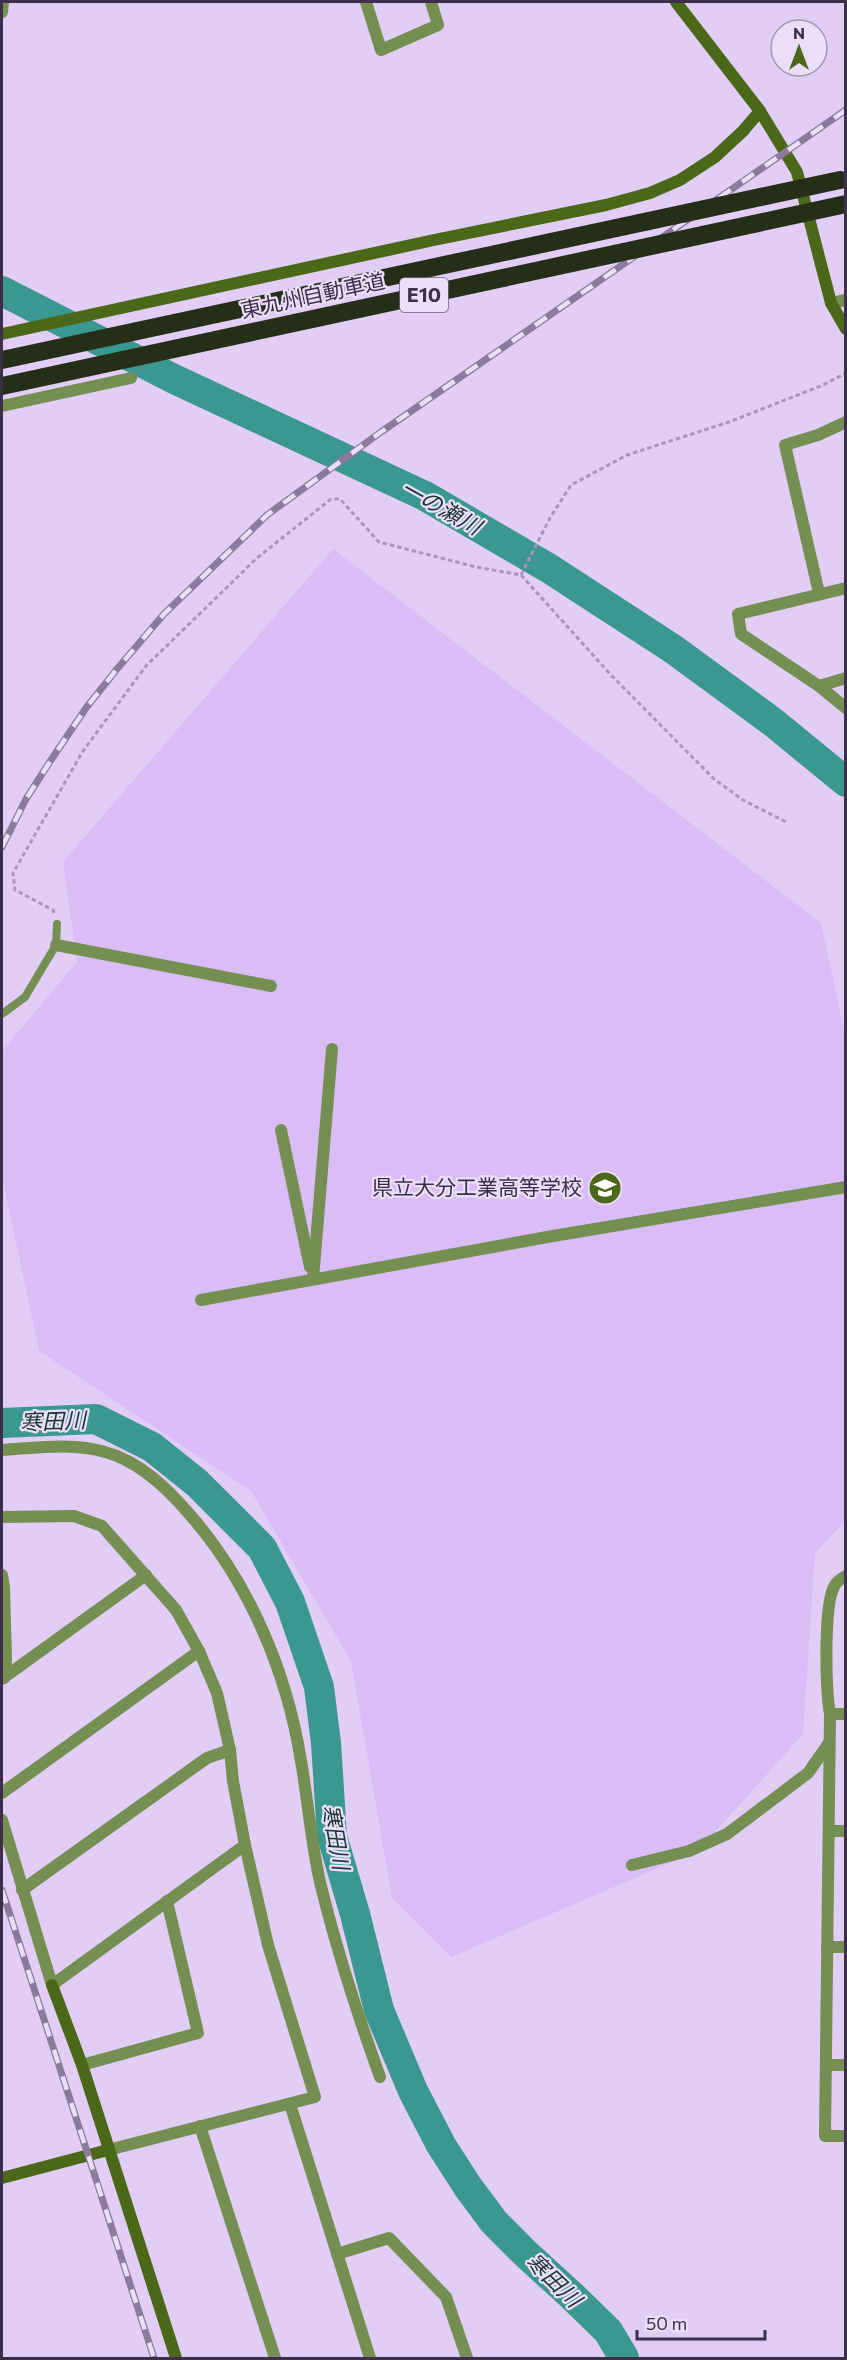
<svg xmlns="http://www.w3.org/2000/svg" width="847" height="2360" viewBox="0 0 847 2360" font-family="Commissioner,'Noto Sans JP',sans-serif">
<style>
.built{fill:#dabcf7}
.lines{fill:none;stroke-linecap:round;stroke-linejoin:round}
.river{stroke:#3b9891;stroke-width:30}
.path{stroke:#a895b9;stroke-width:3;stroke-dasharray:4.5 3;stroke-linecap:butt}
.lane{stroke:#748f51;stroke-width:8}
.street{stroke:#748f51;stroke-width:12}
.secondary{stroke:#4a6817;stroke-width:12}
.rail-casing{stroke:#8c7a9c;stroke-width:7}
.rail{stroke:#ebdef9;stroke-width:4.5;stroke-dasharray:14;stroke-linecap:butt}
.highway-bridge{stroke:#252f18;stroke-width:18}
.labels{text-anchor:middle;stroke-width:4.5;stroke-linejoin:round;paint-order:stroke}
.shield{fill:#ebdef9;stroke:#71647e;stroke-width:1.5}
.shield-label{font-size:20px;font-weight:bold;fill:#3d2f4a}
.street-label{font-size:21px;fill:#3d2f4a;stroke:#ebdef9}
.poi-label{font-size:21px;fill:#3d2f4a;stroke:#ebdef9;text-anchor:end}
.water-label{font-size:22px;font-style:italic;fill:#193633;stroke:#ebdef9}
</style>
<rect width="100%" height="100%" fill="#e2cdf6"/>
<!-- built -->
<path class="built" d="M 333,549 L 821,923 L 846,1039 L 845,1521 L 815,1553 L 803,1734 L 698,1851 L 451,1957 L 392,1898 L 351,1661 L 251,1491 L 39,1351 L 2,1176 L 2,1051 L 77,962 L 63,862 Z"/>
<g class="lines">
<!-- river -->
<g class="river">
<path d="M 2,291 L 174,379 L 425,496 L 550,569 L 673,649 L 774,723 L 846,782"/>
<path d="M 2,1423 L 96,1419 L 152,1447 L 197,1483 L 262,1548 L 290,1602 L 319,1687 L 326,1743 L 332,1836 L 355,1914 L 379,2010 L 413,2091 L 441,2145 L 468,2187 L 494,2222 L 526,2254 L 571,2295 L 608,2331 L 624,2358"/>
</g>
<!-- path -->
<g class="path">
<path d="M 521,575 L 610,674 L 714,779 L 743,800 L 788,823"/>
<path d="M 54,913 L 53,910 L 15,890 L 13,873 L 83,751 L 146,666 L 257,558 L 331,499 L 340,499 L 379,542 L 476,567 L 521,575 L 550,518 L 571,485 L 627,455 L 729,422 L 823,385 L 846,373"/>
</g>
<!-- lane -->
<path class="lane" d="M 2,1014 L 25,997 L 56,945 L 57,924"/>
<!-- street -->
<g class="street">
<path d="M 366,2 L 381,50 L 438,25 L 431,2"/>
<path d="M 2,12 L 3,2"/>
<path d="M 831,303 L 846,300"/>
<path d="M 2,406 L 131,378"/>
<path d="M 846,588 L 738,614 L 741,634 L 819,686 L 846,708"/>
<path d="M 819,593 L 785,445 L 818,435 L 846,422"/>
<path d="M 819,686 L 846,678"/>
<path d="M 56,945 L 271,986"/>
<path d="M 281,1130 L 310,1267"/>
<path d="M 313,1279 L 332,1049"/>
<path d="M 201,1300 L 553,1236 L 846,1187"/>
<path d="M 2,1450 C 35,1448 73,1442 105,1452 C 140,1461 169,1490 191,1516 C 250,1584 287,1673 301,1761 C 308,1801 311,1842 320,1882 C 336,1948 357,2013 380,2077"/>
<path d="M 2,1517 L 74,1516 L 102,1526 L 176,1610 L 199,1651 L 217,1693 L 230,1750 L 233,1781 L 245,1845 L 268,1945 L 315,2097 L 108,2150"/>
<path d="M 2,1575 L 4,1587 L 6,1659 L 4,1678"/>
<path d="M 846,1576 C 842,1578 837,1581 835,1585 C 823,1603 826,1691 830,1714 L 825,2136 L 846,2136"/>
<path d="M 2,1679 L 146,1575"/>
<path d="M 830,1714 L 846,1714"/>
<path d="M 2,1793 L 199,1651"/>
<path d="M 2,1820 L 52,1985 L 245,1845"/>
<path d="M 829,1831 L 846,1831"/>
<path d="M 632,1865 L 689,1851 L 727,1834 L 808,1773 L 829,1743"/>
<path d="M 22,1890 L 207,1758 L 230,1750"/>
<path d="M 827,1947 L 846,1947"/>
<path d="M 82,2065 L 198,2033 L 167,1901"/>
<path d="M 826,2065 L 846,2065"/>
<path d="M 290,2104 L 370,2358"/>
<path d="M 200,2126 L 275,2358"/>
<path d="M 337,2254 L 389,2238 L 446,2297 L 467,2358"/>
</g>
<!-- secondary -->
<g class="secondary">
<path d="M 676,2 L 760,111 L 797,172 L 831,303 L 846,329"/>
<path d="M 2,334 L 434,240 L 606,205 L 650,193 L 680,180 L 715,157 L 743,131 L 760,111"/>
<path d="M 52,1985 L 82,2065 L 176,2358"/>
<path d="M 2,2178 L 108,2150"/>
</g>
<defs>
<g id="rail">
<path d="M 2,847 L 26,799 L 51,760 L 86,708 L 117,669 L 164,614 L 267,515 L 381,432 L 846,110"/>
<path d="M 2,1890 L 154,2358"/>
</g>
</defs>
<!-- rail casing -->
<use href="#rail" class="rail-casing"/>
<!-- rail -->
<use href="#rail" class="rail"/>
<!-- highway-bridge -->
<g class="highway-bridge">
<path d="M 2,360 L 840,180"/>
<path d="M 2,386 L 846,204"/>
</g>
</g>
<!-- icons -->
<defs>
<symbol id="school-disc" viewBox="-11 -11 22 22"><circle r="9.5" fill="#4b681b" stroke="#ebdef9"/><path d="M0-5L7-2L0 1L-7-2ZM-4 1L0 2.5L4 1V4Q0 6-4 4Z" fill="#fff"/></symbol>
</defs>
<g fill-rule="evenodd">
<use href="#school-disc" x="586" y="1169" width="38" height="38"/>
</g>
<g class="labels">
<!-- shield labels -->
<rect class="shield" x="400" y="278" width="48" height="34" rx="4.5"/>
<g class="shield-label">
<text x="424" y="302">E10</text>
</g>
<!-- street labels -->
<g class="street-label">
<text transform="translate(313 296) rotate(-12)" y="7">東九州自動車道</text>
</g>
<!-- poi labels -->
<g class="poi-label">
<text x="582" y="1195">県立大分工業高等学校</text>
</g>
<!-- water labels -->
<g class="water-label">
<text transform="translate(441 507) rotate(29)" y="8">一の瀬川</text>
<text transform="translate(53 1421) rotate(-2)" y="8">寒田川</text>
<text transform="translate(336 1837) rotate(80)" y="8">寒田川</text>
<text transform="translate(554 2280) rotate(44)" y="8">寒田川</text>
</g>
</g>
<!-- border -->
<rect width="847" height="2360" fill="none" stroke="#3d2f4a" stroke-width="6"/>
<!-- north arrow -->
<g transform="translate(799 48)"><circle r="28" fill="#ebdef9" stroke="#a598b3" stroke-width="1.5"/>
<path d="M0-4.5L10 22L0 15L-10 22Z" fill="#4b681b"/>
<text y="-9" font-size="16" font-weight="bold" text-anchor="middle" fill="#3d2f4a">N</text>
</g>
<!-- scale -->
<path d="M637 2330v9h128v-9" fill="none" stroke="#3d2f4a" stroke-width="3"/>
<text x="646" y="2330" font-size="18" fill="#3d2f4a" stroke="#ebdef9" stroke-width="4.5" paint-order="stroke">50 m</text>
</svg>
